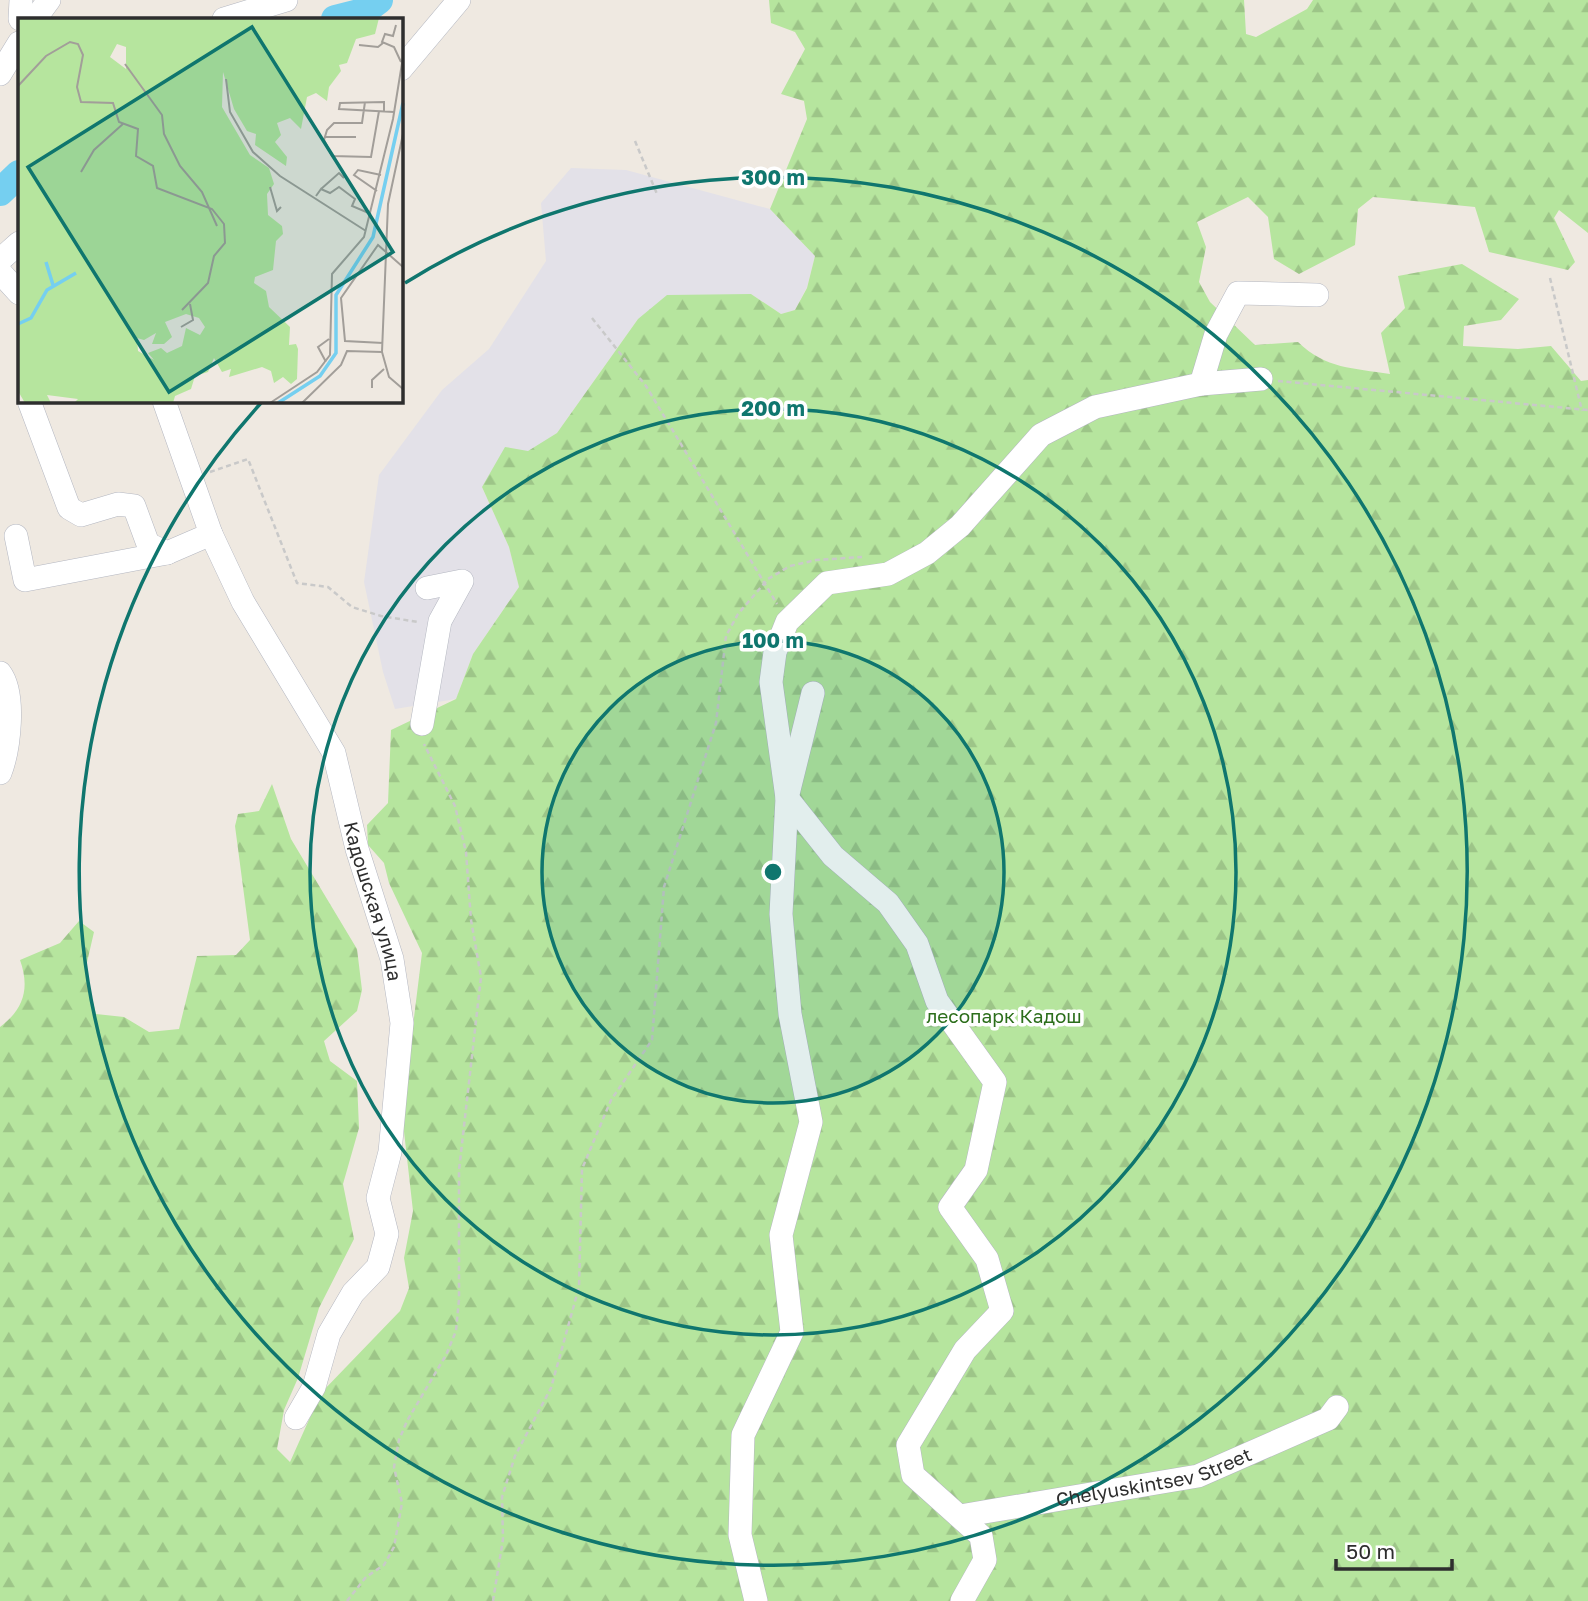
<svg xmlns="http://www.w3.org/2000/svg" width="1588" height="1601" viewBox="0 0 1588 1601" font-family="'Golos Text',sans-serif">
<style>
.industrial{fill:#e3e1e8}
.forest{fill:url(#forest-firs)}
.lines{fill:none;stroke-linecap:round;stroke-linejoin:round}
.river{stroke:#75cff0;stroke-width:28}
.minor-casing{stroke:#b4b7c1;stroke-width:24}
.path{stroke:#c9c9c9;stroke-width:2.5;stroke-dasharray:5 3.5;stroke-linecap:butt}
.minor{stroke:#fff;stroke-width:23}
.ring{fill:none;stroke:#0f766e;stroke-width:3.5}
.labels{text-anchor:middle;stroke-width:7;stroke-linejoin:round;paint-order:stroke}
.street-label{font-size:19px;fill:#2e2e2e;stroke:#fff}
.park-label{font-size:19px;fill:#2c6e1b;stroke:#fff}
.inset-river{fill:none;stroke:#75cff0;stroke-width:3.5}
.inset-road{fill:none;stroke:#a29e99;stroke-width:2}
.view{fill:#0f766e;fill-opacity:0.15;stroke:#0f766e;stroke-width:3.5}
.inset-edge{fill:none;stroke:#2e2e2e;stroke-width:3.5}
.centre{fill:#0f766e;stroke:#fff;stroke-width:3.5}
.ring-label{font-size:21px;text-anchor:middle;font-weight:bold;fill:#0f766e;stroke:#fff;stroke-width:7;stroke-linejoin:round;paint-order:stroke}
</style>
<defs>
<pattern id="forest-firs" width="22" height="20" patternUnits="userSpaceOnUse" patternTransform="scale(1.75)"><rect width="22" height="20" fill="#b6e59e"/><path d="M5 1l3.5 6h-7zM16 11l3.5 6h-7z" fill="#9dc588"/></pattern>
</defs>
<rect width="100%" height="100%" fill="#efe9e1"/>
<!-- industrial -->
<path class="industrial" d="M 571,168 L 626,170 L 770,209 L 815,256 L 807,287 L 795,310 L 781,314 L 751,294 L 638,319 L 557,433 L 482,487 L 509,547 L 519,587 L 473,654 L 456,699 L 395,709 L 383,672 L 364,582 L 379,475 L 442,390 L 489,349 L 546,261 L 541,203 Z"/>
<!-- forest -->
<path class="forest" d="M 769,0 L 1244,0 L 1246,34 L 1256,37 L 1307,9 L 1313,0 L 1588,0 L 1588,233 L 1559,210 L 1554,218 L 1575,262 L 1568,270 L 1489,252 L 1475,207 L 1373,197 L 1358,209 L 1355,245 L 1299,274 L 1274,259 L 1268,217 L 1248,197 L 1197,222 L 1206,247 L 1199,282 L 1210,302 L 1255,345 L 1298,342 C 1326,369 1353,368 1390,374 L 1381,333 L 1405,308 L 1398,276 L 1462,264 L 1519,299 L 1501,320 L 1464,326 L 1463,346 L 1518,349 L 1551,346 L 1581,381 L 1588,380 L 1588,1601 L 0,1601 L 0,1027 C 24,1009 30,988 20,960 L 60,943 L 79,921 L 94,932 L 85,971 L 96,1014 L 124,1017 L 149,1032 L 179,1029 L 197,956 L 236,955 L 250,940 L 235,826 L 238,814 L 259,811 L 272,784 L 291,839 L 357,949 L 362,990 L 357,1011 L 324,1041 L 330,1061 L 357,1081 L 359,1128 L 343,1184 L 354,1239 L 319,1308 L 298,1378 L 284,1410 L 277,1449 L 290,1462 L 321,1393 L 400,1311 L 409,1288 L 404,1258 L 413,1211 L 402,1114 L 422,953 L 389,883 L 384,863 L 368,845 L 367,825 L 388,803 L 391,730 L 456,699 L 473,654 L 519,587 L 509,547 L 482,487 L 505,447 L 528,451 L 557,433 L 638,319 L 667,295 L 751,294 L 781,314 L 795,310 L 807,288 L 815,256 L 770,209 L 807,119 L 804,101 L 781,94 L 805,49 L 795,32 L 771,23 Z"/>
<g class="lines">
<!-- river -->
<g class="river">
<path d="M 335,19 L 363,12 L 379,0"/>
<path d="M 0,192 L 19,174"/>
</g>
<defs>
<g id="minor">
<path d="M 20,19 L 21,0"/>
<path d="M 35,19 L 49,0"/>
<path d="M 224,19 L 286,0"/>
<path d="M 401,69 L 459,0"/>
<path d="M 0,74 L 19,43"/>
<path d="M 0,260 L 19,243"/>
<path d="M 0,272 L 19,293"/>
<path d="M 1201,384 L 1216,334 L 1238,293 L 1317,295"/>
<path d="M 29,401 L 69,508 L 81,515 L 118,504 L 134,506 L 148,544 L 167,553 L 211,534"/>
<path id="s1" d="M 164,401 L 211,534 L 243,602 L 334,753 L 357,849 L 392,959 L 402,1023 L 390,1152 L 378,1198 L 387,1234 L 378,1267 L 353,1293 L 329,1334 L 314,1387 L 296,1418"/>
<path d="M 16,536 L 25,580 L 167,553"/>
<path d="M 0,673 C 16,694 9,750 0,773"/>
<path d="M 422,724 L 440,621 L 462,581 L 427,588"/>
<path id="s2" d="M 960,1516 L 1198,1476 L 1328,1419 L 1337,1407"/>
<path d="M 756,1601 L 740,1535 L 743,1435 L 792,1332 L 781,1235 L 811,1122 L 790,1014 L 781,914 L 787,798 L 813,693"/>
<path d="M 962,1601 L 985,1560 L 981,1536 L 913,1475 L 908,1445 L 965,1350 L 1002,1311 L 987,1259 L 950,1207 L 976,1170 L 995,1082 L 937,1001 L 917,944 L 888,903 L 833,856 L 787,798 L 771,682 L 775,652 L 787,622 L 827,583 L 888,574 L 927,553 L 960,526 L 1041,435 L 1095,407 L 1201,384 L 1261,379"/>
</g>
</defs>
<!-- minor casing -->
<use href="#minor" class="minor-casing"/>
<!-- path -->
<g class="path">
<path d="M 635,141 L 657,194"/>
<path d="M 1550,278 L 1582,411"/>
<path d="M 592,318 L 646,386 L 777,604"/>
<path d="M 1278,381 L 1588,410"/>
<path d="M 210,472 L 248,459 L 297,583 L 328,587 L 352,607 L 381,616 L 418,622"/>
<path d="M 347,1601 L 366,1577 L 384,1565 L 394,1547 L 402,1503 L 394,1467 L 399,1440 L 407,1421 L 446,1355 L 456,1331 L 459,1299 L 459,1170 L 481,977 L 471,920 L 466,852 L 455,806 L 424,744"/>
<path d="M 493,1601 L 503,1539 L 502,1497 L 515,1456 L 551,1388 L 579,1287 L 582,1169 L 611,1100 L 652,1040 L 664,887 L 716,723 L 726,636 L 738,614 L 768,579 L 790,566 L 816,560 L 862,557"/>
</g>
<!-- minor -->
<use href="#minor" class="minor"/>
</g>
<!-- distance rings -->
<circle cx="773" cy="872" r="231" fill="#0f766e" fill-opacity=".12"/>
<g class="ring">
<circle cx="773" cy="872" r="231"/>
<circle cx="773" cy="872" r="463"/>
<path d="M405 283A694 694 0 1 1 261 403"/>
</g>
<g class="labels">
<!-- street labels -->
<g class="street-label">
<text dy="7" stroke="none"><textPath href="#s1" startOffset="546">Кадошская улица</textPath></text>
<text dy="7" stroke="none"><textPath href="#s2" startOffset="198">Chelyuskintsev Street</textPath></text>
</g>
<!-- park labels -->
<g class="park-label">
<text x="1004" y="1023">лесопарк Кадош</text>
</g>
</g>
<!-- overview -->
<g transform="translate(18 18)">
<rect width="385" height="385" fill="#efe9e1"/>
<path d="M 0,0 L 361,0 L 357,16 L 338,21 L 329,45 L 321,47 L 323,53 L 311,69 L 309,83 L 298,75 L 289,79 L 283,111 L 272,100 L 259,105 L 263,117 L 257,124 L 269,139 L 268,148 L 237,127 L 238,116 L 229,113 L 216,91 L 205,54 L 204,89 L 232,137 L 251,150 L 256,166 L 249,176 L 250,197 L 264,208 L 265,216 L 258,223 L 255,252 L 237,259 L 236,265 L 248,273 L 251,289 L 272,309 L 271,327 L 278,326 L 280,331 L 279,361 L 273,366 L 265,359 L 256,365 L 253,353 L 244,349 L 211,359 L 213,351 L 204,354 L 196,340 L 190,354 L 177,358 L 173,371 L 157,378 L 155,385 L 56,385 L 60,381 L 29,377 L 33,385 L 7,385 L 0,373 ZM 99,26 L 108,29 L 108,51 L 92,39 ZM 168,296 L 181,300 L 187,309 L 182,317 L 168,310 L 164,328 L 149,335 L 143,330 L 130,335 L 136,342 L 120,333 L 119,320 L 126,322 L 138,315 L 134,326 L 146,326 L 154,319 L 147,304 Z" fill="#b6e59e" fill-rule="evenodd"/>
<path class="inset-river" d="M 28,244 L 35,267M 0,306 L 13,300 L 29,272 L 58,255M 260,385 L 302,358 L 318,335 L 318,277 L 355,219 L 385,85"/>
<path class="inset-road" d="M 378,7 L 375,18 L 367,16 L 364,24 L 376,29 L 383,44M 341,27 L 360,29 L 365,25M 107,46 L 144,97 L 146,116 L 162,148 L 184,174 L 199,208M 208,61 L 212,94 L 235,134 L 262,158 L 348,213M 0,68 L 28,38 L 52,24 L 60,26 L 65,37 L 59,69 L 63,84 L 95,85 L 101,104 L 120,111 L 118,138 L 135,148 L 139,170 L 194,191 L 206,206 L 207,225 L 196,238 L 190,265 L 164,292M 347,84 L 344,105 L 316,105 L 309,112 L 306,122 L 314,138 L 353,139 L 361,93M 366,94 L 366,84 L 322,85 L 321,91 L 376,94M 385,116 L 370,186 L 364,334 L 371,359 L 385,371M 307,119 L 338,119M 63,154 L 76,132 L 106,105M 252,169 L 259,193 L 263,189M 303,171 L 321,155 L 326,160M 359,173 L 336,157 L 340,152 L 363,157M 298,178 L 303,171 L 312,175 L 321,169 L 337,181 L 334,188 L 353,196M 163,309 L 175,302 L 172,286M 365,325 L 327,323 L 323,280 L 360,227 L 385,249M 308,344 L 300,329 L 311,321M 354,370 L 354,362 L 366,351M 252,385 L 299,354 L 312,337 L 314,256 L 346,219 L 375,101 L 385,39M 284,385 L 323,347 L 329,333 L 364,334"/>
<path class="view" d="M 234,9 L 375,234 L 151,374 L 10,149 Z"/>
<rect width="385" height="385" class="inset-edge"/>
</g>
<circle cx="773" cy="872" r="10" class="centre"/>
<g class="ring-label">
<text x="773" y="185">300 m</text>
<text x="773" y="416">200 m</text>
<text x="773" y="648">100 m</text>
</g>
<!-- scale -->
<path d="M1336 1559v10h116v-10" fill="none" stroke="#2e2e2e" stroke-width="3.5"/>
<text x="1346" y="1559" font-size="21" fill="#2e2e2e" stroke="#ffffff" stroke-width="5" paint-order="stroke">50 m</text>
</svg>
